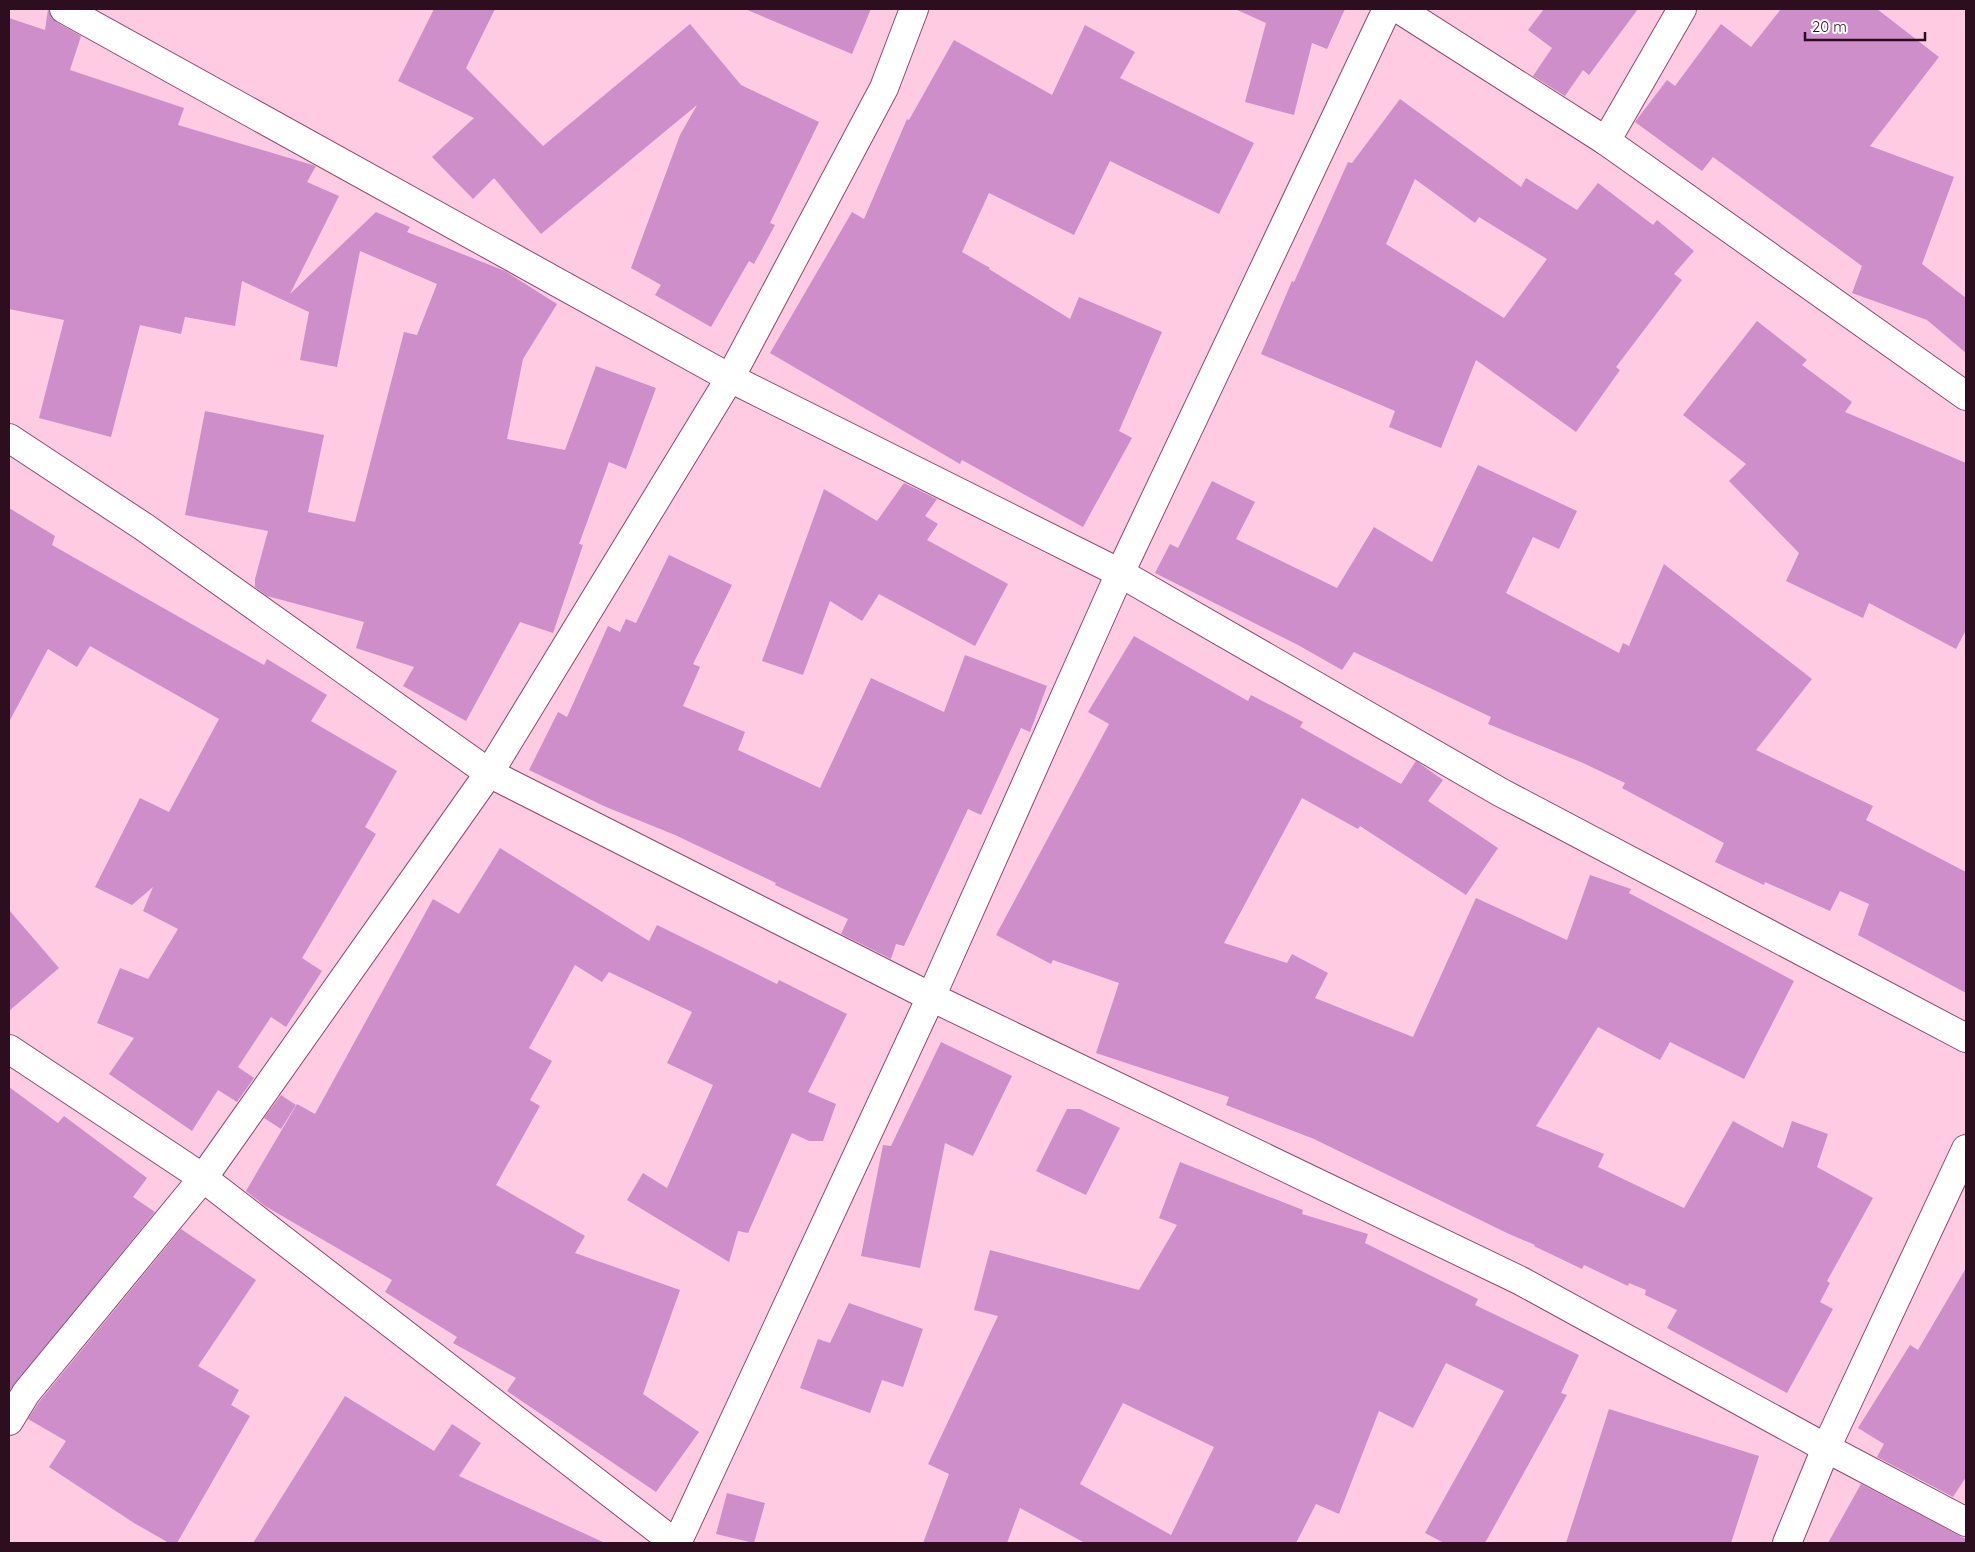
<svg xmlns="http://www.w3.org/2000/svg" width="1975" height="1552" viewBox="0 0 1975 1552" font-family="Quicksand,sans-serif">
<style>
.building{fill:#cd8ec9;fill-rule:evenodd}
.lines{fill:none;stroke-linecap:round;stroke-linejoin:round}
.street-casing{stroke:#91486f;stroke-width:30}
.street{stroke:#fff;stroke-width:28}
</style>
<rect width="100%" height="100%" fill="#fecbe3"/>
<!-- building -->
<g class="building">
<path d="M 48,9 L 51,17 L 56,22 L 81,36 L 70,70 L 184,108 L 178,125 L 316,166 L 307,182 L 339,196 L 290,294 L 376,212 L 410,227 L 407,232 L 505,271 L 557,304 L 523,359 L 507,439 L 565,450 L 596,366 L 656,388 L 626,469 L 609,462 L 579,544 L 583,545 L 553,633 L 520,622 L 466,721 L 403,686 L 414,667 L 356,648 L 364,622 L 267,596 L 255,587 L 255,579 L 268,531 L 185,515 L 205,411 L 324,435 L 308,512 L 355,522 L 404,332 L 417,335 L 437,284 L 360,251 L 337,367 L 300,360 L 309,312 L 242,281 L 235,326 L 185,317 L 181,334 L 140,325 L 111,437 L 39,418 L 64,320 L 9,309 L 9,18 L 45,30 Z"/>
<path d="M 434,9 L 495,9 L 466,68 L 543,146 L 690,24 L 741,85 L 819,122 L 770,223 L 775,225 L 754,264 L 749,261 L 711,327 L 655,295 L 661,285 L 631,268 L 680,135 L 697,105 L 541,234 L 494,178 L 473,199 L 432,157 L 474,118 L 398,81 Z"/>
<path d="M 745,9 L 871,9 L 852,54 Z"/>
<path d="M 1235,9 L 1345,9 L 1327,49 L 1312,43 L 1294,115 L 1245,102 L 1266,23 Z"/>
<path d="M 1544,9 L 1638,9 L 1589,75 L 1583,70 L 1565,96 L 1533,76 L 1552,48 L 1528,30 Z"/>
<path d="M 1781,9 L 1877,9 L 1939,57 L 1870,146 L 1954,177 L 1922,264 L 1966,298 L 1966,353 L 1927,320 L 1852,293 L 1862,266 L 1713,157 L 1702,171 L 1635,122 L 1667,80 L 1675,86 L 1721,24 L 1751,47 Z"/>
<path d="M 1085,25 L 1135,52 L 1120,78 L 1254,143 L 1219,214 L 1110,161 L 1074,235 L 989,193 L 962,252 L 990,268 L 989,269 L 1070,319 L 1079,297 L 1162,332 L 1119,431 L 1132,438 L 1083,527 L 962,460 L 960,464 L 770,353 L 852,212 L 864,219 L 907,119 L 909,120 L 954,40 L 1052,95 Z"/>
<path d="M 1400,99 L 1521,187 L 1526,178 L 1577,210 L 1598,183 L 1653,225 L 1657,220 L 1694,251 L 1674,274 L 1682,280 L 1616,367 L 1620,370 L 1576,432 L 1476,360 L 1441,448 L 1389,427 L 1395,411 L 1261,354 L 1292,281 L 1294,282 L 1348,162 L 1352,163 ZM 1415,179 L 1475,223 L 1479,217 L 1547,259 L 1504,318 L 1386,244 Z"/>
<path d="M 1757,321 L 1807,360 L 1802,365 L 1852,402 L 1845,412 L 1966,463 L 1966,630 L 1956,649 L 1869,603 L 1863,618 L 1786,581 L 1799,553 L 1729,481 L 1746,464 L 1683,415 Z"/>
<path d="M 1478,465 L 1577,511 L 1559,549 L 1533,537 L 1506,593 L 1619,653 L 1623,643 L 1629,646 L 1664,564 L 1812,679 L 1756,750 L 1873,806 L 1866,820 L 1966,872 L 1966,993 L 1858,935 L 1869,904 L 1840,891 L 1830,911 L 1765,882 L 1764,885 L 1715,862 L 1724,843 L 1622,788 L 1625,783 L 1583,763 L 1488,724 L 1491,717 L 1354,652 L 1342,670 L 1298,645 L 1155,573 L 1170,544 L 1178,548 L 1212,481 L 1255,502 L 1236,539 L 1337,588 L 1374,527 L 1432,562 Z"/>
<path d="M 904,483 L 937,499 L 925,516 L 938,524 L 927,540 L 1008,584 L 975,646 L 879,594 L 862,621 L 830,601 L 803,675 L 762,661 L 824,489 L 877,521 Z"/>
<path d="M 9,508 L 55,536 L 52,545 L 264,665 L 267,659 L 327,695 L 311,721 L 397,771 L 365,827 L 376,834 L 302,958 L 322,971 L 286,1027 L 271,1017 L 238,1067 L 254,1078 L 237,1102 L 218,1090 L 192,1131 L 109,1074 L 134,1038 L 97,1023 L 120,968 L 148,979 L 178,929 L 143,911 L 153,887 L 132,905 L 95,887 L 140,798 L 169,812 L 219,719 L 90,646 L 77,667 L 48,649 L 9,722 Z"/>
<path d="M 669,555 L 732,585 L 693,664 L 700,667 L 683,706 L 745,732 L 738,750 L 820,788 L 871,678 L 944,712 L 965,655 L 1047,686 L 1030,732 L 1021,728 L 981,815 L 968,809 L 904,946 L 896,944 L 891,959 L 841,934 L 848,919 L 775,885 L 776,883 L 675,835 L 606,807 L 529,770 L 558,712 L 567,717 L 608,626 L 620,632 L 626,619 L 636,623 Z"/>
<path d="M 1134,636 L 1248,701 L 1251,695 L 1303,722 L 1300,727 L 1401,784 L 1416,761 L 1443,780 L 1428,801 L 1498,848 L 1466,895 L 1360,826 L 1358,829 L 1302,798 L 1224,943 L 1287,963 L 1292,954 L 1328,973 L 1315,998 L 1413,1037 L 1476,898 L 1567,940 L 1590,875 L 1631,889 L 1629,893 L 1794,981 L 1744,1079 L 1670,1042 L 1660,1060 L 1598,1027 L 1536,1126 L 1604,1154 L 1598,1167 L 1684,1208 L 1733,1121 L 1783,1148 L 1792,1121 L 1828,1134 L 1817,1167 L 1873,1198 L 1827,1281 L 1830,1283 L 1820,1302 L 1833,1309 L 1787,1393 L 1667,1328 L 1677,1310 L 1645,1295 L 1646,1290 L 1629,1283 L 1628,1286 L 1584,1265 L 1582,1269 L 1534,1246 L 1535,1245 L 1509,1234 L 1314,1139 L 1226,1105 L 1229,1097 L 1096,1053 L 1119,983 L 1053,960 L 1051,964 L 996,935 L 1109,724 L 1088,712 Z"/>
<path d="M 500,848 L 649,941 L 657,925 L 777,984 L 779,980 L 847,1014 L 808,1092 L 836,1104 L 823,1141 L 809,1141 L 792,1133 L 748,1233 L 738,1231 L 729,1262 L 627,1200 L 643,1173 L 667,1188 L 713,1085 L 667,1063 L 692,1012 L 609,972 L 602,982 L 575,965 L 529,1048 L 552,1061 L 530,1100 L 540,1106 L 496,1185 L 585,1236 L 575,1253 L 680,1290 L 643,1394 L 699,1432 L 656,1492 L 507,1391 L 516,1378 L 453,1343 L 457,1337 L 385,1292 L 392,1280 L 265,1206 L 246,1191 L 297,1104 L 315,1114 L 433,899 L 459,914 Z"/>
<path d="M 9,910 L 59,968 L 9,1011 Z"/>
<path d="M 941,1042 L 1012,1076 L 973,1156 L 945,1143 L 920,1268 L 861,1256 L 883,1145 L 891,1146 Z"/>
<path d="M 9,1087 L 58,1123 L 64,1116 L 147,1178 L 133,1197 L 155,1212 L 9,1391 Z"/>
<path d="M 281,1095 L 296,1105 L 281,1129 L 264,1118 Z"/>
<path d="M 1067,1109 L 1080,1109 L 1120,1128 L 1086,1195 L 1036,1171 Z"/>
<path d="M 1180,1162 L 1303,1210 L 1302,1214 L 1368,1234 L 1365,1243 L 1478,1299 L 1475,1305 L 1579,1355 L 1561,1393 L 1567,1395 L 1485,1543 L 1444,1543 L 1425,1533 L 1504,1391 L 1446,1363 L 1413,1428 L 1379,1411 L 1339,1514 L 1316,1504 L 1296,1543 L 1085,1543 L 1020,1508 L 1007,1543 L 923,1543 L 949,1474 L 928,1464 L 998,1316 L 974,1310 L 990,1250 L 1139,1290 L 1177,1225 L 1159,1218 ZM 1123,1403 L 1214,1447 L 1171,1535 L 1080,1484 Z"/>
<path d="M 181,1229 L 256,1280 L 198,1366 L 239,1390 L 231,1405 L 250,1416 L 177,1543 L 169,1543 L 134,1523 L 49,1467 L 66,1441 L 28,1419 L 39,1402 Z"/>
<path d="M 1966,1268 L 1966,1477 L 1953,1497 L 1877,1457 L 1884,1444 L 1858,1428 L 1910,1345 L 1918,1350 Z"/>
<path d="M 849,1303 L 923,1329 L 903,1387 L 882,1380 L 870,1413 L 800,1388 L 818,1339 L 830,1343 Z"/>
<path d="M 345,1396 L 434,1451 L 452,1424 L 481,1443 L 459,1476 L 605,1543 L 253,1543 Z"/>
<path d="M 1609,1409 L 1759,1456 L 1731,1543 L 1566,1543 Z"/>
<path d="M 1861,1484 L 1966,1539 L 1966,1543 L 1828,1543 Z"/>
<path d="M 727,1493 L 765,1503 L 754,1543 L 716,1534 Z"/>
</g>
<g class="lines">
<defs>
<g id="street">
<path d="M 64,9 L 730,378 L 1120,573 L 1500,792 L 1966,1038"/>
<path d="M 1399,9 L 1606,141 L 1966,396"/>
<path d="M 1606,141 L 1682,9"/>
<path d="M 9,438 L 144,527 L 489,773 L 931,997 L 1521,1281 L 1826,1448 L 1966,1522"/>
<path d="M 9,1049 L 203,1178 L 675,1543"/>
<path d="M 9,1421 L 26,1393 L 203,1178 L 489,773 L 730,378 L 884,88 L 914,9"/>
<path d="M 677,1543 L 931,997 L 1120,573 L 1387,9"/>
<path d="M 1787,1543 L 1826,1448 L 1966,1149"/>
</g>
</defs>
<!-- street casing -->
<use href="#street" class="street-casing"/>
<!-- street -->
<use href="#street" class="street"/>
</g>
<!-- border -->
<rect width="1975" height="1552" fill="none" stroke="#2c0e1e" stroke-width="20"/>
<!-- scale -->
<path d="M1805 32v8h120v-8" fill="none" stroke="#2c0e1e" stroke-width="2.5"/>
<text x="1812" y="32" font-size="15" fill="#2c0e1e" stroke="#fdfdfd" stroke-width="4" paint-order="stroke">20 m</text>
</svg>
